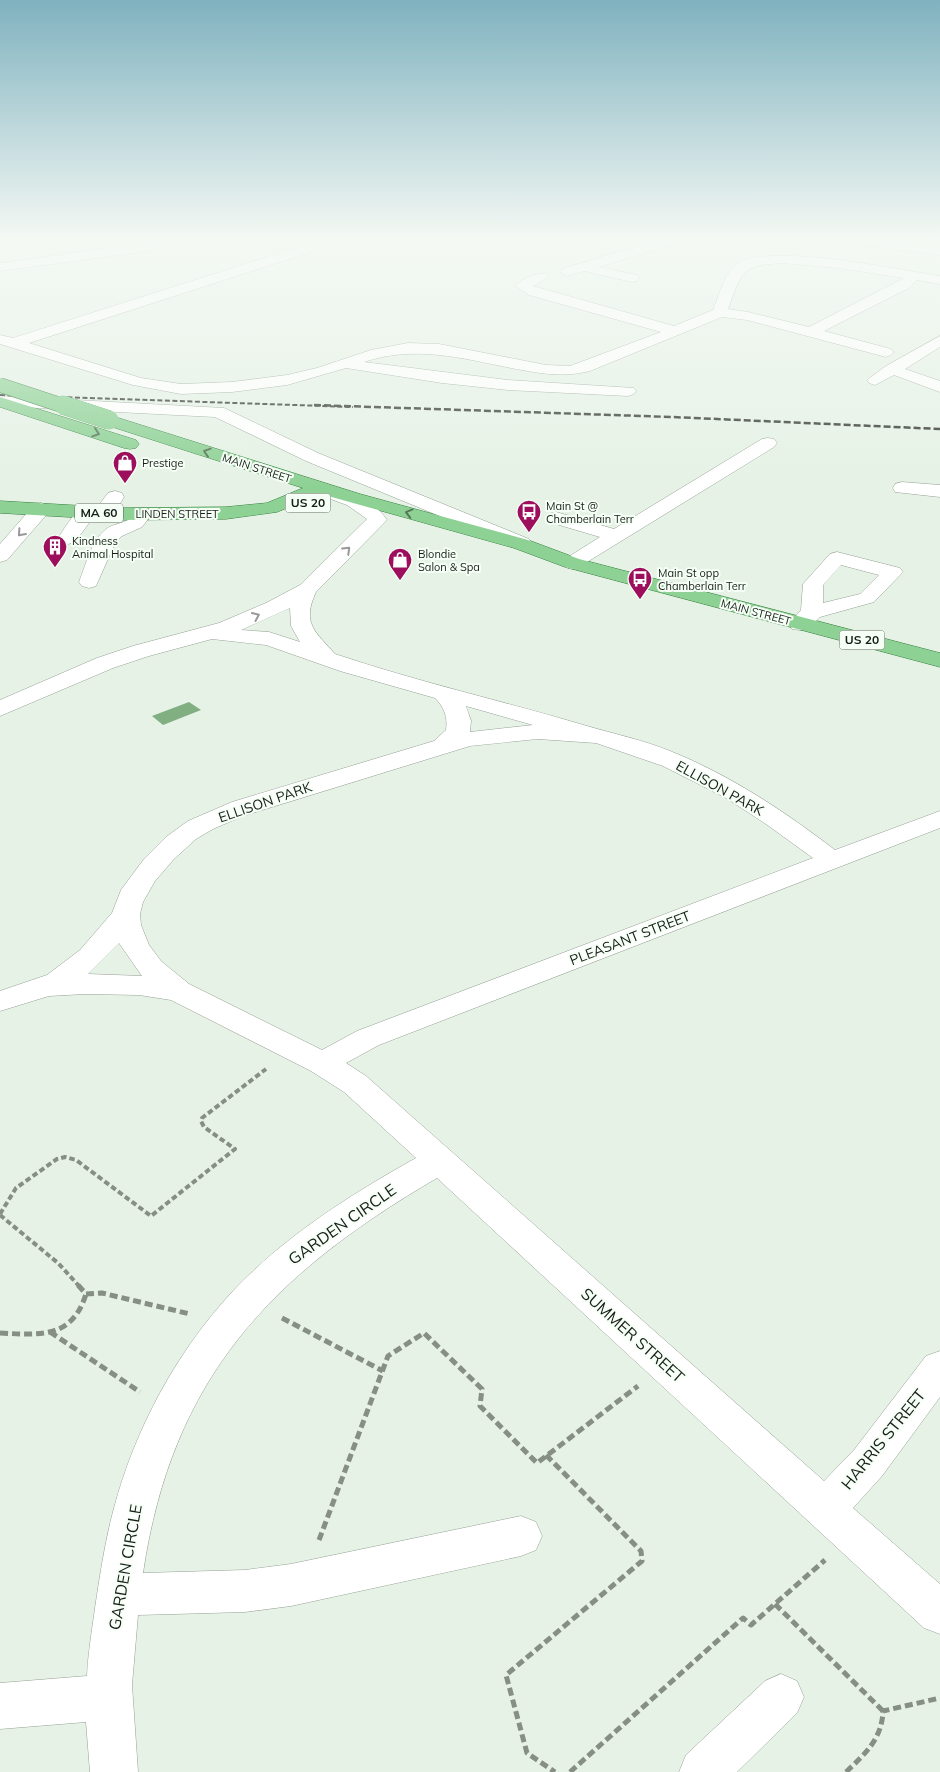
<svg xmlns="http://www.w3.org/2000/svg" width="940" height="1772" viewBox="0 0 940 1772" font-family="Mulish,sans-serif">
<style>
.water{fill:#81af82}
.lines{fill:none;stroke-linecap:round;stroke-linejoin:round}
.minor-casing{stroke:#96a196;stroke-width:1}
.major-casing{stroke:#347e3c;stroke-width:1}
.path-far1{stroke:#868e86;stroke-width:4;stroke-dasharray:5.5 3;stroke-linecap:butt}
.path{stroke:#868e86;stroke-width:5;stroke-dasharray:8 4;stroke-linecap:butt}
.minor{fill:#fff;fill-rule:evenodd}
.major{fill:#8ed195;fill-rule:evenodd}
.rail-far1{stroke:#303530;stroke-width:2;stroke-dasharray:5 2.5;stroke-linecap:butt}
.rail{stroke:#303530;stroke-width:2.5;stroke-dasharray:7 3;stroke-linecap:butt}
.major-bridge-far1-casing{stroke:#347e3c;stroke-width:15;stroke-linecap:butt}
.major-bridge-casing{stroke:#347e3c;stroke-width:19;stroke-linecap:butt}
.major-bridge-far1{stroke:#8ed195;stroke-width:14}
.major-bridge{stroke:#8ed195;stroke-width:19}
.oneway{stroke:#547757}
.oneway2{stroke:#989998}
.labels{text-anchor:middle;stroke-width:4;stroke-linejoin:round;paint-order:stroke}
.far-poi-label{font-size:11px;fill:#191d19;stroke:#f5fff5;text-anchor:start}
.far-street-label{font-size:11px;fill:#191d19;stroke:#f5fff5}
.shield{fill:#f5fff5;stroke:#5b615b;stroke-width:1}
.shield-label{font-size:12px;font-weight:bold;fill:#191d19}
.street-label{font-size:14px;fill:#191d19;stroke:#f5fff5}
.near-street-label{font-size:16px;fill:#191d19;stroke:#f5fff5}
</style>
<rect width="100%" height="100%" fill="#e6f2e6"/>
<!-- water -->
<path class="water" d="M 189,702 L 201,710 L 163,725 L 152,716 Z"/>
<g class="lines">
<defs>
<g id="minor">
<path d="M 166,237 L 185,237 L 156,250 L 0,271 L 0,263 L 154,242 Z"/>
<path d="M 330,237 L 350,237 L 348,240 L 29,343 L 141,378 L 181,384 L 232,382 L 287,375 L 317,368 L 371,350 L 408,343 L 439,344 L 546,365 L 570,366 L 661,332 L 529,295 L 515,286 C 521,279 537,272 546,274 L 548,277 L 533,286 L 674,326 L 713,310 C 719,296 725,271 738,263 C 770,243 900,270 940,276 L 940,284 L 917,280 L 909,288 L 824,331 L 891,349 L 894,352 L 891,355 L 886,357 L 747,320 L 722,317 L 590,371 C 562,378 538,373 511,368 C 461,358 414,345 364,362 L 508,380 L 634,388 L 636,391 L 634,394 L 628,396 L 508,390 L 442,383 L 346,368 L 287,385 L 232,392 L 181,394 L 133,385 L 0,344 L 0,335 L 13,338 ZM 781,263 L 838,268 L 904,278 L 809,327 L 748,312 L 728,309 C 742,273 739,266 781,263 Z"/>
<path d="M 667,237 L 688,237 L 686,240 L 599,267 L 637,275 L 639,278 L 637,281 L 632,282 L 584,271 L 567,276 L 560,272 L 562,269 Z"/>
<path d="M 824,237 L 864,237 L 940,247 L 940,255 L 830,241 Z"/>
<path d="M 940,336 L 940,347 L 905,369 L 940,381 L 940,392 L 894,375 L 875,385 L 869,383 L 867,380 L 886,366 Z"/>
<path d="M 0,396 L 224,408 L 318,453 L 529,539 L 532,543 L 529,547 L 522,549 L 515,547 L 306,461 L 215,417 L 0,406 Z"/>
<path d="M 768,438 L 774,439 L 777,443 L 774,447 L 579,567 L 572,569 L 565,567 L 562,563 L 565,559 L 600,537 L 549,522 L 546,518 L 549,514 L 556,512 L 614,529 L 762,439 Z"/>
<path d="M 902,482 L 940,485 L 940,497 L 895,492 L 893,488 L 895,484 Z"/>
<path d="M 324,484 C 348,490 373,499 387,520 L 316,592 C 301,624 316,632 335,654 C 418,682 503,701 587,726 C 614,734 643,740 670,751 C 730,775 784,811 835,850 L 940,811 L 940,828 L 379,1045 L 346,1063 L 366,1076 L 824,1481 L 854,1450 L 926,1356 L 940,1351 L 940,1397 L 882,1476 L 853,1508 L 940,1584 L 940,1634 L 924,1628 L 437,1178 C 271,1275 172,1377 143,1573 L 245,1570 L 291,1564 L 521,1516 L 536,1522 L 542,1536 L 536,1550 L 521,1556 L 291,1606 L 245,1612 L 138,1615 L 132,1685 L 138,1772 L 90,1772 L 86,1722 L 0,1729 L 0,1683 L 87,1676 C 88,1653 92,1631 95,1608 C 100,1575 105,1541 114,1508 C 135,1429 177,1351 233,1291 C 285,1236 350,1195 416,1158 L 344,1092 L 311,1071 L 171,1000 L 139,995 L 85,994 L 49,996 L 0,1011 L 0,991 L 47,975 L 80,950 L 112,913 L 121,890 L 144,859 L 166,837 L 188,821 L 232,802 L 434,741 L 446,730 C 448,717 444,707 435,698 L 340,671 L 266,645 L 212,639 L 149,656 L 113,668 L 0,716 L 0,700 L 97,658 L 133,646 L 219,623 L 266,603 L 300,585 L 367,519 L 347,505 L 317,494 L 315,490 L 317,486 ZM 290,608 L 291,626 L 300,642 L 269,632 L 241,630 ZM 466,706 L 533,725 L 470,732 L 471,721 ZM 538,739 L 596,743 L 663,766 L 726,798 L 766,824 L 813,858 L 357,1031 L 322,1050 L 189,984 L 161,961 L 149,945 L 141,925 L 140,914 L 143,902 L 155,881 L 174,859 L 196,839 L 213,829 L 243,816 L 470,746 ZM 119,943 L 142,976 L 88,974 Z"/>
<path d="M 115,491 L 122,493 L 124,497 C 118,507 108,527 95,515 L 75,542 L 68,544 L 61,542 L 58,538 C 66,527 81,497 95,510 L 108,493 Z"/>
<path d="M 41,503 L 48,505 L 50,509 L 48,513 L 7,560 L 0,562 L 0,544 L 34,505 Z"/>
<path d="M 143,508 L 150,510 L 152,514 L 142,527 L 122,536 L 116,541 L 96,586 L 89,588 L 82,586 L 79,582 C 86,565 91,541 106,529 C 113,524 121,524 128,520 C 134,515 135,510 143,508 Z"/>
<path d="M 837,552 L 900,568 L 903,572 L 874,602 L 820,617 L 808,629 L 800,630 L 792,629 L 789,624 L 801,610 L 803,584 L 830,554 ZM 841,565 L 879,575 L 860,594 L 823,603 L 823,585 Z"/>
<path d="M 781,1674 L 797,1681 L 804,1697 L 797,1713 L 737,1772 L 679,1772 L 686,1755 L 765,1681 Z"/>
</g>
<g id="major">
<path d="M 0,397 L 136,440 L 139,444 L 136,448 L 130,449 L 124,448 L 0,407 Z"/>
<path d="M 109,415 L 360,494 L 528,540 L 579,559 L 940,653 L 940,667 L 565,567 L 514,548 L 321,494 L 277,512 L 226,519 L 120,520 L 0,513 L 0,501 L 120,508 L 226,507 L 267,503 L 303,488 L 103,424 L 101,420 L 103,416 Z"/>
</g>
</defs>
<!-- minor casing -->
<use href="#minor" class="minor-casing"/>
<!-- major casing -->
<use href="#major" class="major-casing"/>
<!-- path-far1 -->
<g class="path-far1">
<path d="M 0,1214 L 16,1188 L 57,1159 L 65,1157 L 76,1160 L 151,1216 L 235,1149 L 204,1127 L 201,1121 L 202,1118 L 266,1069"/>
<path d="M 0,1215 L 58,1263 L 79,1286"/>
</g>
<!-- path -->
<g class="path">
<path d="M 78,1285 L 86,1294"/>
<path d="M 86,1294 L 102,1293 L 190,1314"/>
<path d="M 282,1318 L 383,1371"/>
<path d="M 50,1332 L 140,1392"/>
<path d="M 0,1333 C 40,1335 72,1339 86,1294"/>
<path d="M 546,1455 L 641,1551 L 642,1561 L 506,1675 L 527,1753 L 555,1772"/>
<path d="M 319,1540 L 388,1356 L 424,1333 L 482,1389 L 480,1406 L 537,1463 L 638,1386"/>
<path d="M 775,1604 L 883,1711"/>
<path d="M 570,1772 L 743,1618 L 751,1625 L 825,1560"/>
<path d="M 846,1772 C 865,1754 882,1739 883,1711 L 940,1698"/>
</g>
<!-- minor -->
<use href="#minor" class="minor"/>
<!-- major -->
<use href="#major" class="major"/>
<!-- rail-far1 -->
<path class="rail-far1" d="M 0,395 L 353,407"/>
<!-- rail -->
<path class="rail" d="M 314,405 L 672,417 L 940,429"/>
<defs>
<path id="major-bridge-far1" d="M 0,385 L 67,407"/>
<path id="major-bridge" d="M 63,405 L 109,420"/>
</defs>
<!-- major-bridge-far1 casing -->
<use href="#major-bridge-far1" class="major-bridge-far1-casing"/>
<!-- major-bridge casing -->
<use href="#major-bridge" class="major-bridge-casing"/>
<!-- major-bridge-far1 -->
<use href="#major-bridge-far1" class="major-bridge-far1"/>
<!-- major-bridge -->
<use href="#major-bridge" class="major-bridge"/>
</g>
<!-- one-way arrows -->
<defs><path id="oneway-chevron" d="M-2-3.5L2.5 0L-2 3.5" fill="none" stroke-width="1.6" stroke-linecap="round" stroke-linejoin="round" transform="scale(1.25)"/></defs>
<g class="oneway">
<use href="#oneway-chevron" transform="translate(96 433) rotate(18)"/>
<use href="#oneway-chevron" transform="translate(207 452) rotate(-162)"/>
<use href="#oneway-chevron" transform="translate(409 513) rotate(-165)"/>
</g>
<g class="oneway2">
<use href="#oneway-chevron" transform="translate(21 533) rotate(132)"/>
<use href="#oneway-chevron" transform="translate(347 550) rotate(-44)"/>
<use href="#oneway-chevron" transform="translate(256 616) rotate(-24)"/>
</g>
<!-- sky -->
<linearGradient id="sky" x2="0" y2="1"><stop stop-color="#7fb2bf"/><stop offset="0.49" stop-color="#f4f9f4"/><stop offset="1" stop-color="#f4f9f4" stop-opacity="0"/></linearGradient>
<rect width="940" height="486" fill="url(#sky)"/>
<!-- icons -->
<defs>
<symbol id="shop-pin" viewBox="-11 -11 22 30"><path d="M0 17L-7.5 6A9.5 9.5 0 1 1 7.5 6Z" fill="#9d0f5c" stroke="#f5fff5"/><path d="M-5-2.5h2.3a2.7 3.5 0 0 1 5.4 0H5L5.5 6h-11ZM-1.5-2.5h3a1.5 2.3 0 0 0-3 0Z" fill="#fff"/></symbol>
<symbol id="bus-pin" viewBox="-11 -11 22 30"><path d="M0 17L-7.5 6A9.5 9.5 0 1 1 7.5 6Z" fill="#9d0f5c" stroke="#f5fff5"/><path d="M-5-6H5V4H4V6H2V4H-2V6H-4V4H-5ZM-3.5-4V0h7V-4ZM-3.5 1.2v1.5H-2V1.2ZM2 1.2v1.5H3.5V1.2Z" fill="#fff"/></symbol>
<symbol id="building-pin" viewBox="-11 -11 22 30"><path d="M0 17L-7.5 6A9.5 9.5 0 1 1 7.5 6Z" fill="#9d0f5c" stroke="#f5fff5"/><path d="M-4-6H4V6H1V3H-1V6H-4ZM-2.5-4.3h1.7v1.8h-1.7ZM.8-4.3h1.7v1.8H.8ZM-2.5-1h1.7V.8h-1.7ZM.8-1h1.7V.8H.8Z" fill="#fff"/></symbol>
</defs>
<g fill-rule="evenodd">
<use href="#shop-pin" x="111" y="449" width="28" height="38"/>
<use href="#bus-pin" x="515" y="498" width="28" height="38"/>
<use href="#building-pin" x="41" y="533" width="28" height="38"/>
<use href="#shop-pin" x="386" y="546" width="28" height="38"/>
<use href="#bus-pin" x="626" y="565" width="28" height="38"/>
</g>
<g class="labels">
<!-- far-poi labels -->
<g class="far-poi-label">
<text x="142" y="467">Prestige</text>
<text x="546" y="510">Main St @<tspan x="546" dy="13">Chamberlain Terr</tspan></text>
<text x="72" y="545">Kindness<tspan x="72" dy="13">Animal Hospital</tspan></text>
<text x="418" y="558">Blondie<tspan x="418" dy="13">Salon &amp; Spa</tspan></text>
<text x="658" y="577">Main St opp<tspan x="658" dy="13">Chamberlain Terr</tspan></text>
</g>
<!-- far-street labels -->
<g class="far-street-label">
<text transform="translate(257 468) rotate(18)" y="4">MAIN STREET</text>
<text x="177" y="518">LINDEN STREET</text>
<text transform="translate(756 612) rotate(15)" y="4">MAIN STREET</text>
</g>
<!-- shield labels -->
<g class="shield">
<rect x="285.5" y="493.5" width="45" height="19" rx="4"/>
<rect x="75" y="503.5" width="48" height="19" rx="4"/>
<rect x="839.5" y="630.5" width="45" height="19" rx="4"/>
</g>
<g class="shield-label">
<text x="308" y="507">US 20</text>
<text x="99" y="517">MA 60</text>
<text x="862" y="644">US 20</text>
</g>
<!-- street labels -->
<g class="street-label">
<text transform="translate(720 788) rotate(29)" y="5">ELLISON PARK</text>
<text transform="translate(265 802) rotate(-19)" y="5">ELLISON PARK</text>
<text transform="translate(630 938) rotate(-21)" y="5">PLEASANT STREET</text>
</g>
<!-- near-street labels -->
<g class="near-street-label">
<text transform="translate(342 1224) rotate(-35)" y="6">GARDEN CIRCLE</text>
<text transform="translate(633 1335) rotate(42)" y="6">SUMMER STREET</text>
<text transform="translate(883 1439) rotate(-51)" y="6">HARRIS STREET</text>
<text transform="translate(125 1567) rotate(-80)" y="6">GARDEN CIRCLE</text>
</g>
</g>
</svg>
